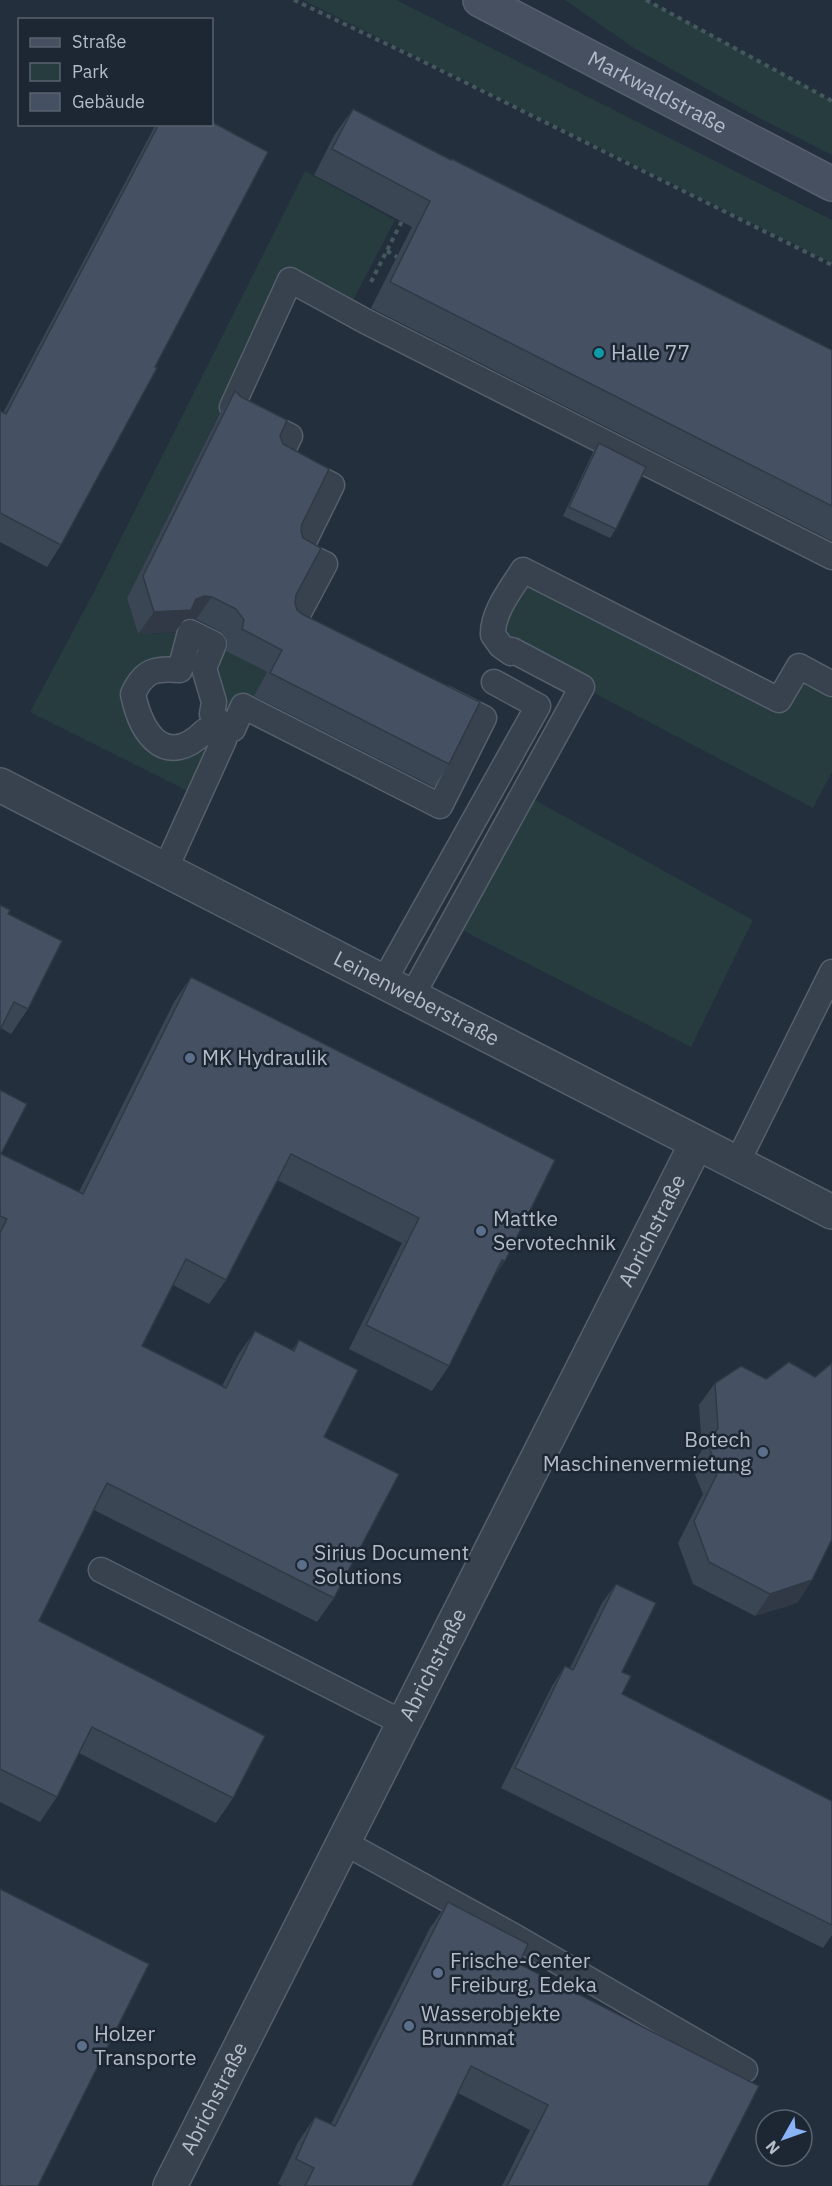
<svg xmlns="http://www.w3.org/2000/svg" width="832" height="2186" viewBox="0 0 832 2186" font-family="'IBM Plex Sans',sans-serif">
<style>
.green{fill:#263c3f}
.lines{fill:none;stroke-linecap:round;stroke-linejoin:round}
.lane-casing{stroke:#565f6c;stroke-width:27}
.street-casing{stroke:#565f6c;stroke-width:36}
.secondary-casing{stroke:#565f6c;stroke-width:36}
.path{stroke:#44595c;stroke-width:4;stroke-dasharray:4.5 4.5;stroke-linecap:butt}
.lane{stroke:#38414e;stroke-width:24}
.street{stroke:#38414e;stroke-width:33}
.secondary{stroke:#465061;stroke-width:33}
.wall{fill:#3b4654}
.shaded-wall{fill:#303945}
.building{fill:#455162;stroke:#303945;stroke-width:1.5}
.culture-dot{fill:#0f9aa8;stroke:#1d2633;stroke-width:2}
.service-dot{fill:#5c6f8a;stroke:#1d2633;stroke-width:2}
.labels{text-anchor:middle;stroke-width:5;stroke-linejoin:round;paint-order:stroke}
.street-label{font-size:21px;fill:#b4bcc9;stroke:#1d2633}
.poi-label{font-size:21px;fill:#b4bcc9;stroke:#1d2633;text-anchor:start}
</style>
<rect width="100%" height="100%" fill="#242f3e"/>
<!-- green -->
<g class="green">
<path d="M 303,0 L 396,0 L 832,220 L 832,263 Z"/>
<path d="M 565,0 L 646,0 L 832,101 L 832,155 L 759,118 L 634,48 Z"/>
<path d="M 305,171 L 395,220 L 347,312 L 290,281 L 224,404 L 127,598 L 138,634 L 190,632 L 180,670 L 139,680 L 150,735 L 224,740 L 198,796 L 30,712 L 97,586 Z"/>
<path d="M 523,570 L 779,700 L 799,666 L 832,684 L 832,772 L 813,808 L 512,650 L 493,629 Z"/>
<path d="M 214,644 L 267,672 L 248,708 L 233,729 L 212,714 Z"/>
<path d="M 524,794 L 753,920 L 691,1047 L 452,925 Z"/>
</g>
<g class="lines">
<defs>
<g id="lane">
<path d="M 309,632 L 293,624 L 325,564 L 299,552 L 332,485 L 279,458 L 290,436 L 232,407 L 290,280 L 365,321 L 832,557"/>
<path d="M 177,876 L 165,870 L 224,740 L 205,731 C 166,770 141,734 133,694 C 144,670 155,668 180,670 L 190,632 L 214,644 L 204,668 L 214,702 L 212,714 L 225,728 L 233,729 L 243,706 L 440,806 L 484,718 L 446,699"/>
<path d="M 384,981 L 538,706 L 494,682"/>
<path d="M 398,989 L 412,996 L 582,687 L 512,650 L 511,653 L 501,646 L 493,635 C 492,612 512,588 523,570 L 779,700 L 799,666 L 832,684"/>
<path d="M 736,1165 L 832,972"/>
<path d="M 101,1570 L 405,1724"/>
<path d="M 345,1843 L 512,1935 L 745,2070"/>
</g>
<g id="street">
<path id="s1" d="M 0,785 L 832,1212"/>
<path id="s2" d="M 170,2186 L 696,1144"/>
</g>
<g id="secondary">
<path id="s3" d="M 480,0 L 832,184"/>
</g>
</defs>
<!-- lane casing -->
<use href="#lane" class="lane-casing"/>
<!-- street casing -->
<use href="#street" class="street-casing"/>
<!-- secondary casing -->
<use href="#secondary" class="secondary-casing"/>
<!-- path -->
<g class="path">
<path d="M 294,0 L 418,59 L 832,265"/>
<path d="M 646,0 L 832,101"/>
<path d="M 387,251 L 397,257"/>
<path d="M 371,282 L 404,217"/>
</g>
<!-- lane -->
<use href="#lane" class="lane"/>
<!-- street -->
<use href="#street" class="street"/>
<!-- secondary -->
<use href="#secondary" class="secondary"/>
</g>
<!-- wall -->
<g class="wall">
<path d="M 353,109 L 451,160 L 832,350 L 832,541 L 371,308 L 412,227 L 314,175 L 335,134 Z"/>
<path d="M 156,124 L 212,124 L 61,545 L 47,567 L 0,542 L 0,411 L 3,413 Z"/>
<path d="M 235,391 L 280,436 L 302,524 L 296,595 L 295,603 L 297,610 L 449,764 L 434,787 L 254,696 L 267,672 L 226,651 L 228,642 L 221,632 L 196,619 L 189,618 L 184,620 L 175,632 L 138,634 L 127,598 L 220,413 Z"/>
<path d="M 599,443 L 616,529 L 610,538 L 563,516 L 593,452 Z"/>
<path d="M 8,914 L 28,1009 L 11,1034 L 1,1028 Z"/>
<path d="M 191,977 L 505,1261 L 493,1278 L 449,1366 L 432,1391 L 349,1349 L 402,1243 L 277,1180 L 226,1280 L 209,1304 L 173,1285 L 142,1346 L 222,1386 L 238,1355 L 255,1331 L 292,1350 L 299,1340 L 324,1437 L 334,1598 L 317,1622 L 94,1510 L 39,1621 L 233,1798 L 216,1823 L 79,1753 L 57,1797 L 40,1822 L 0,1802 L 0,1090 L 1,1154 L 79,1192 L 174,1002 Z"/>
<path d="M 715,1383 L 812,1580 L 797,1603 L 755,1616 L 693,1584 L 678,1543 L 703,1494 L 692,1467 L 702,1450 L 699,1405 Z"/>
<path d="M 616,1584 L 622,1672 L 622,1694 L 832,1801 L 832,1935 L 823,1948 L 501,1788 L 552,1686 L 565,1666 L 570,1668 L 602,1603 Z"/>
<path d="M 448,1902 L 519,1964 L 708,2186 L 502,2186 L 530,2130 L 458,2093 L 412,2186 L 283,2186 L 278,2184 L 298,2142 L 315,2117 L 331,2124 L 430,1928 Z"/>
</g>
<!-- shaded-wall -->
<g class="shaded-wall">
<path d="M 204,596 L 212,597 L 196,619 L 189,618 L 184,620 L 175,632 L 138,634 L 154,612 L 196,599 Z"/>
<path d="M 502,1260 L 505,1261 L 488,1285 Z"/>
<path d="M 812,1580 L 797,1603 L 755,1616 L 770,1594 Z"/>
</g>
<!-- building -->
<g class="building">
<path d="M 353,109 L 451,160 L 452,159 L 832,350 L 832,506 L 390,282 L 430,201 L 332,149 Z"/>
<path d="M 212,122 L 268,152 L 155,367 L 157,368 L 61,545 L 0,513 L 0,411 L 6,414 L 159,124 L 212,124 Z"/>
<path d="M 235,391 L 241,397 L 287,420 L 280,436 L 283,444 L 329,469 L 302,524 L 301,531 L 303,538 L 321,548 L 296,595 L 295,603 L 297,610 L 302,614 L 480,702 L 449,764 L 270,673 L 282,650 L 242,629 L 244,620 L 236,609 L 212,597 L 204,596 L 196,599 L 191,610 L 154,612 L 143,576 Z"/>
<path d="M 599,443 L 646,467 L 616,529 L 569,507 Z"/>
<path d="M 0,905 L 10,910 L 8,914 L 62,941 L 28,1009 L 14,1002 L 0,1030 Z"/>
<path d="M 191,977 L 555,1160 L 505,1261 L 502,1260 L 449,1366 L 366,1325 L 419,1218 L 291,1154 L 226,1280 L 186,1259 L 142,1346 L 226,1388 L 255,1331 L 294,1351 L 299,1340 L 358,1370 L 324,1437 L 399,1474 L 334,1598 L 107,1483 L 39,1621 L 265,1736 L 233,1798 L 92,1727 L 57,1797 L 0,1769 L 0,1233 L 7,1219 L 0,1216 L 0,1090 L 27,1104 L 1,1154 L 83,1194 Z"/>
<path d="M 789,1362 L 815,1377 L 832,1363 L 832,1539 L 812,1580 L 770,1594 L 709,1562 L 694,1521 L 718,1472 L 708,1444 L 718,1428 L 715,1383 L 741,1366 L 766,1379 Z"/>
<path d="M 616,1584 L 656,1603 L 622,1672 L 631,1676 L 622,1694 L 832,1801 L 832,1925 L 515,1768 L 565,1666 L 573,1670 Z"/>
<path d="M 0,1889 L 149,1964 L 38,2186 L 0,2186 Z"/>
<path d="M 448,1902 L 528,1944 L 519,1964 L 759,2086 L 708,2186 L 507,2186 L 548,2105 L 471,2066 L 412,2186 L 305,2186 L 314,2168 L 296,2159 L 315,2117 L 335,2126 Z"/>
</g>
<!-- markers -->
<circle class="culture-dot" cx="599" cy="353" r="6"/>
<g class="service-dot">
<circle cx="190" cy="1058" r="6"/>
<circle cx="481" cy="1231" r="6"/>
<circle cx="763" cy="1452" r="6"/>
<circle cx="302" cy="1565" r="6"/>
<circle cx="438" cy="1973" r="6"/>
<circle cx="409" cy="2026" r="6"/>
<circle cx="82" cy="2046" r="6"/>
</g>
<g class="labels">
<!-- street labels -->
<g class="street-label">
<text dy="7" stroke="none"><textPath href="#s3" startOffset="200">Markwaldstraße</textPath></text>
<text dy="7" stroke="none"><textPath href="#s1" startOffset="468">Leinenweberstraße</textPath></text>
<text dy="7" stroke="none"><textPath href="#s2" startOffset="1070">Abrichstraße</textPath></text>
<text dy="7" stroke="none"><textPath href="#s2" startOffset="584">Abrichstraße</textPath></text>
<text dy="7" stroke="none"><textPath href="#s2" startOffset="98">Abrichstraße</textPath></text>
</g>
<!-- poi labels -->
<g class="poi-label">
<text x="611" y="360">Halle 77</text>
<text x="202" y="1065">MK Hydraulik</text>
<text x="493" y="1226">Mattke<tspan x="493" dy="24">Servotechnik</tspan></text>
<text x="751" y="1447" text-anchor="end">Botech<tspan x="751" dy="24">Maschinenvermietung</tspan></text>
<text x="314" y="1560">Sirius Document<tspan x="314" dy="24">Solutions</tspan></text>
<text x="450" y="1968">Frische-Center<tspan x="450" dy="24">Freiburg, Edeka</tspan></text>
<text x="421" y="2021">Wasserobjekte<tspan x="421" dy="24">Brunnmat</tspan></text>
<text x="94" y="2041">Holzer<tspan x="94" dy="24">Transporte</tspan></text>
</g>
</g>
<!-- legend -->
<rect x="18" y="18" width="195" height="108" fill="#1d2633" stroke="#59626f" stroke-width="1.5"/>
<rect x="30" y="38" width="30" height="9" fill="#465061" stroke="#59626f" stroke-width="1.5"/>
<text x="72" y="48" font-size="18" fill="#b4bcc9">Straße</text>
<rect x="30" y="63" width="30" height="18" fill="#263c3f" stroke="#59626f" stroke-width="1.5"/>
<text x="72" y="78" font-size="18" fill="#b4bcc9">Park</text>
<rect x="30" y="93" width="30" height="18" fill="#455162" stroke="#59626f" stroke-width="1.5"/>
<text x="72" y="108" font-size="18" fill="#b4bcc9">Gebäude</text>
<!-- north arrow -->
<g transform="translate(784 2138) rotate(230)"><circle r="28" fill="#1d2633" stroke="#59626f" stroke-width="1.5"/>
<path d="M0-4.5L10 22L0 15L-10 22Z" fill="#8ab4f8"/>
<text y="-9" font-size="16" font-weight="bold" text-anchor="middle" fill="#b4bcc9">N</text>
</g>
</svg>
